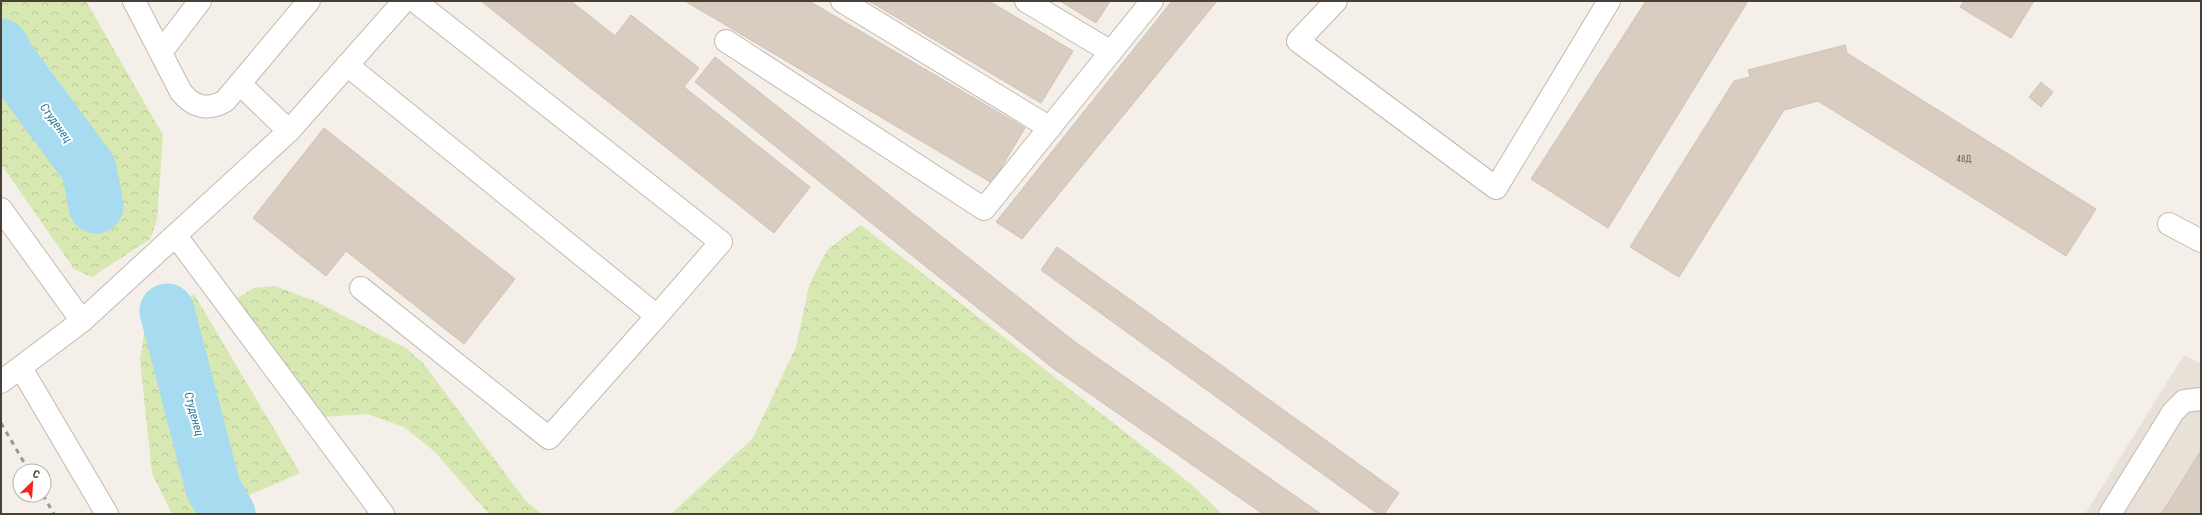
<svg xmlns="http://www.w3.org/2000/svg" width="2202" height="515" viewBox="0 0 2202 515" font-family="'Roboto Condensed',sans-serif">
<style>
.residential{fill:#e8e1d7}
.forest{fill:url(#forest-crowns)}
.lines{fill:none;stroke-linecap:round;stroke-linejoin:round}
.river{stroke:#a6dbf0;stroke-width:55}
.building{fill:#d9cdc2;stroke:#d1c1b2}
.minor-casing{stroke:#c3b9af;stroke-width:24}
.minor{stroke:#fff;stroke-width:22}
.rail{stroke:#989898;stroke-width:3;stroke-dasharray:5 5;stroke-linecap:butt}
.labels{text-anchor:middle;stroke-width:4;stroke-linejoin:round;paint-order:stroke}
.number-label{font-size:9px;fill:#6c635a}
.water-label{font-size:12px;font-style:italic;fill:#2b7a9c;stroke:#fff}
</style>
<defs>
<pattern id="forest-crowns" width="20" height="18" patternUnits="userSpaceOnUse"><rect width="20" height="18" fill="#d7e8b2"/><path d="M2 6a3 3 0 1 1 6 0M12 15a3 3 0 1 1 6 0" fill="none" stroke="#bac89a"/></pattern>
</defs>
<rect width="100%" height="100%" fill="#f4f0e9"/>
<!-- residential -->
<path class="residential" d="M 2184,355 L 2201,364 L 2201,514 L 2085,514 Z"/>
<!-- forest -->
<g class="forest">
<path d="M 1,1 L 86,1 L 163,135 L 157,220 L 150,239 L 92,277 L 74,269 L 1,164 Z"/>
<path d="M 861,225 L 1191,484 L 1222,514 L 671,514 L 753,438 L 796,347 L 809,286 L 818,267 L 828,249 Z"/>
<path d="M 275,286 L 315,301 L 407,349 L 423,363 L 525,500 L 541,514 L 489,514 L 435,452 L 404,427 L 367,414 L 321,417 L 236,299 L 254,288 Z"/>
<path d="M 194,294 L 300,473 L 247,496 L 256,514 L 172,514 L 152,473 L 140,360 L 145,327 Z"/>
</g>
<g class="lines">
<!-- river -->
<g class="river">
<path d="M 1,46 L 7,58 L 89,169 L 96,206"/>
<path d="M 167,311 L 213,488 L 228,514"/>
</g>
</g>
<!-- building -->
<g class="building">
<path d="M 481,1 L 571,1 L 615,36 L 631,15 L 699,68 L 684,87 L 810,187 L 774,233 Z"/>
<path d="M 685,1 L 809,1 L 1025,128 L 992,183 Z"/>
<path d="M 869,1 L 989,1 L 1073,51 L 1041,103 Z"/>
<path d="M 1060,1 L 1110,1 L 1096,23 Z"/>
<path d="M 1172,1 L 1217,1 L 1022,239 L 996,222 Z"/>
<path d="M 1646,1 L 1748,1 L 1608,228 L 1531,179 Z"/>
<path d="M 1964,1 L 2034,1 L 2011,38 L 1960,7 Z"/>
<path d="M 1845,45 L 1847,53 L 2096,209 L 2066,256 L 1818,101 L 1784,110 L 1679,277 L 1630,247 L 1734,81 L 1750,77 L 1748,70 Z"/>
<path d="M 715,57 L 1075,342 L 1321,514 L 1263,514 L 1054,369 L 695,82 Z"/>
<path d="M 2041,82 L 2053,92 L 2041,107 L 2029,97 Z"/>
<path d="M 324,128 L 515,279 L 464,344 L 346,251 L 326,276 L 253,218 Z"/>
<path d="M 1057,247 L 1399,493 L 1384,514 L 1378,514 L 1041,270 Z"/>
<path d="M 2200,452 L 2201,514 L 2161,514 L 2176,491 Z"/>
</g>
<g class="lines">
<defs>
<g id="minor">
<path d="M 134,1 L 181,92 C 193,107 207,111 225,101 L 309,1"/>
<path d="M 842,1 L 1050,128"/>
<path d="M 1026,1 L 1111,52"/>
<path d="M 1336,1 L 1298,41 L 1496,188 L 1609,1"/>
<path d="M 726,41 L 984,209 L 1152,1"/>
<path d="M 161,52 L 200,1"/>
<path d="M 347,65 L 657,316 L 721,242 L 415,1"/>
<path d="M 240,84 L 289,131 L 404,1"/>
<path d="M 1,209 L 82,321"/>
<path d="M 2169,224 L 2201,241"/>
<path d="M 176,236 L 383,514"/>
<path d="M 361,288 L 549,438 L 657,316"/>
<path d="M 21,368 L 107,514"/>
<path d="M 1,382 L 82,321 L 289,131"/>
<path d="M 2110,514 L 2173,412 L 2184,401 L 2201,399"/>
</g>
</defs>
<!-- minor casing -->
<use href="#minor" class="minor-casing"/>
<!-- minor -->
<use href="#minor" class="minor"/>
<!-- rail -->
<g class="rail">
<path d="M 1,423 L 29,471"/>
<path d="M 43,495 L 54,514"/>
</g>
</g>
<g class="labels">
<!-- number labels -->
<g class="number-label">
<text x="1964" y="162">48Д</text>
</g>
<!-- water labels -->
<g class="water-label">
<text transform="translate(56 123) rotate(54)" y="4">Студенец</text>
<text transform="translate(194 414) rotate(75)" y="4">Студенец</text>
</g>
</g>
<!-- border -->
<rect width="2202" height="515" fill="none" stroke="#484037" stroke-width="4"/>
<!-- north arrow -->
<g transform="translate(32 483) rotate(25)"><circle r="19" fill="#ffffff" stroke="#b6b3af"/>
<path d="M0-3L7 15L0 10L-7 15Z" fill="#f9221c"/>
<text y="-6" font-size="11" font-weight="bold" text-anchor="middle" fill="#484037">С</text>
</g>
</svg>
